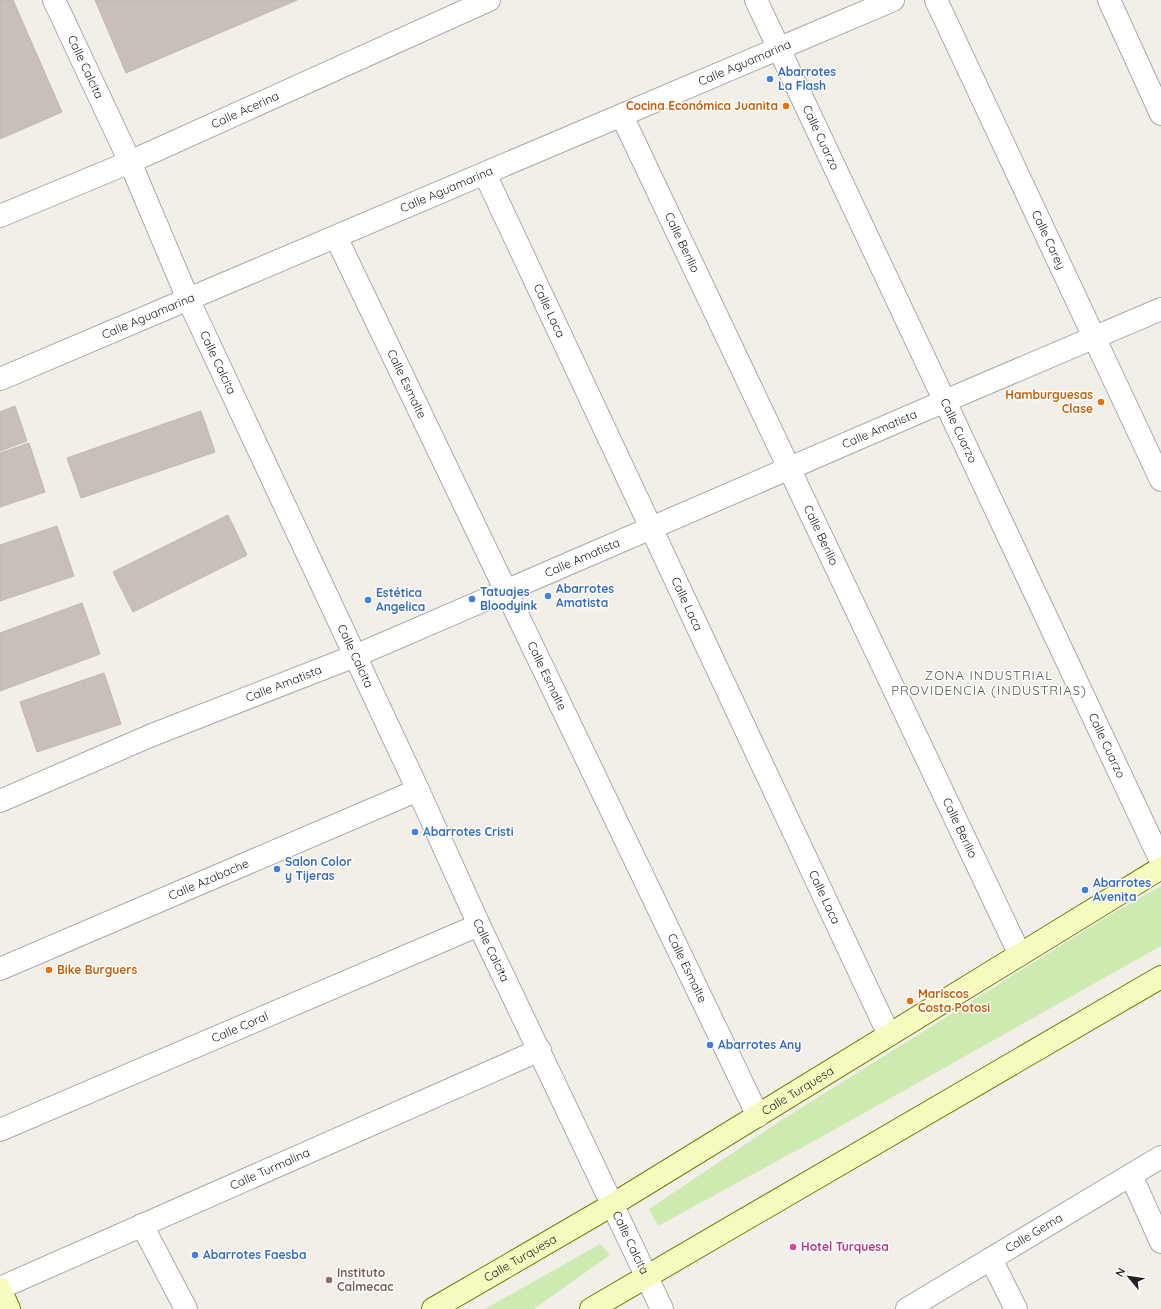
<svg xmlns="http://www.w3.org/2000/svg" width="1161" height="1309" viewBox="0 0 1161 1309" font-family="Quicksand,sans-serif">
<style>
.grass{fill:#cdebb0}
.building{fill:#c7bfb8;stroke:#c4b6ab}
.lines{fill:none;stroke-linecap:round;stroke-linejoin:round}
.street-casing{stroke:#a9a9a9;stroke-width:24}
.secondary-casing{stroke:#707d05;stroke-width:24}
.street{stroke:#fff;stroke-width:22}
.secondary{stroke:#f7fabf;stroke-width:22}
.shop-dot{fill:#3f7fe0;stroke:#fff;stroke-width:1.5}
.food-dot{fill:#e8710a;stroke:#fff;stroke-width:1.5}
.hotel-dot{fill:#d1479c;stroke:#fff;stroke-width:1.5}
.education-dot{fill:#8d6e63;stroke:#fff;stroke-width:1.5}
.labels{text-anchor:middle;stroke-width:3;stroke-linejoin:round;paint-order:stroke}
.street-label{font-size:12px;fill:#222;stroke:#fff}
.shop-label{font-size:12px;font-weight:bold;fill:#366cbe;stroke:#fff;text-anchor:start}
.food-label{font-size:12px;font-weight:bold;fill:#c56008;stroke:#fff;text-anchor:end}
.hotel-label{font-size:12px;font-weight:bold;fill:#b23c85;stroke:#fff;text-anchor:start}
.education-label{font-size:12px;font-weight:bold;fill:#785e54;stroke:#fff;text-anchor:start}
.neighbourhood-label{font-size:13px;letter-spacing:1px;fill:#555;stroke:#fff}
</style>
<rect width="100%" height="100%" fill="#f2efe9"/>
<!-- grass -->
<g class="grass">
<path d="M 1161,886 L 1161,946 L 825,1135 L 658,1226 L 649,1209 L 780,1121 L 1113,913 Z"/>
<path d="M 600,1244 L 610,1255 L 534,1309 L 485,1309 Z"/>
</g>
<!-- building -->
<g class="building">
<path d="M 0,0 L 13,0 L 62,112 L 0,139 Z"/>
<path d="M 95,0 L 297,0 L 126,73 Z"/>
<path d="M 15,406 L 27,441 L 0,451 L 0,412 Z"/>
<path d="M 201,411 L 215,452 L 81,498 L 67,458 Z"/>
<path d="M 29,443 L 45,492 L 0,507 L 0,453 Z"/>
<path d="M 228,515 L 247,555 L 133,612 L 113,572 Z"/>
<path d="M 57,526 L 74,576 L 0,601 L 0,545 Z"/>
<path d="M 82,603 L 100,654 L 0,691 L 0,633 Z"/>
<path d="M 104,673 L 121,724 L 37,752 L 20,702 Z"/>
</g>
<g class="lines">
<defs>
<g id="street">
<path id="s1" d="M 54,0 L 130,162 L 188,299 L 418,790 L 479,925 L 662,1309"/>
<path id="s2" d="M 756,0 L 1161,861"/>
<path id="s3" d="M 936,0 L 1161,480"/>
<path d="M 1109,0 L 1161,114"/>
<path id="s4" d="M 622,116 L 1020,955"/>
<path id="s5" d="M 485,174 L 889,1035"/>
<path id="s6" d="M 0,216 L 130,162 L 489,0"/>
<path id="s7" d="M 336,237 L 758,1116"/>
<path id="s8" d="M 0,379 L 893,0"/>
<path id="s9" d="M 0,801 L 152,735 L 355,656 L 945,401 L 1161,309"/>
<path id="s10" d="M 0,969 L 418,790"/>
<path id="s11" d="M 0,1130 L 479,925"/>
<path d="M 1131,1175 L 1161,1242"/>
<path d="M 142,1225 L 186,1309"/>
<path d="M 991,1259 L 1016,1309"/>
<path id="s12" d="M 0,1288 L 540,1050"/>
<path id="s13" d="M 907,1309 L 1161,1157"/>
</g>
<g id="secondary">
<path d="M 0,1289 L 9,1309"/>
<path id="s14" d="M 433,1309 L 612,1205 L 1161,868"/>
<path d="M 591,1309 L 1161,977"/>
</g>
</defs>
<!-- street casing -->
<use href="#street" class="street-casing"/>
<!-- secondary casing -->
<use href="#secondary" class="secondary-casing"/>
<!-- street -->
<use href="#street" class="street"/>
<!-- secondary -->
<use href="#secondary" class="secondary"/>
</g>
<!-- markers -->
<g class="shop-dot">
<circle cx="770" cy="79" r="4"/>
<circle cx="548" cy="596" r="4"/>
<circle cx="472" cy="599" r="4"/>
<circle cx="368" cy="600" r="4"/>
<circle cx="415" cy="832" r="4"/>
<circle cx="277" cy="869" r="4"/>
<circle cx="1085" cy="890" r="4"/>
<circle cx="710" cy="1045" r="4"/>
<circle cx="195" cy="1255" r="4"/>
</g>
<g class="food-dot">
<circle cx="786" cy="106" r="4"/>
<circle cx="1101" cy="402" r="4"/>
<circle cx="49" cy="970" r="4"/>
<circle cx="910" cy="1001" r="4"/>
</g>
<circle class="hotel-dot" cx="793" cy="1247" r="4"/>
<circle class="education-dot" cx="329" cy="1280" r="4"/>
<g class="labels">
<!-- street labels -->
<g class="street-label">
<text dy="4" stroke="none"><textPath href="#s8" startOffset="809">Calle Aguamarina</textPath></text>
<text dy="4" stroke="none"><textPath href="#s1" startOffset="74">Calle Calcita</textPath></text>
<text dy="4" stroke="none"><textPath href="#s6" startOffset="267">Calle Acerina</textPath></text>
<text dy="4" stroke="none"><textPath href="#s2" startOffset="152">Calle Cuarzo</textPath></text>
<text dy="4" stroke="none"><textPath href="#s8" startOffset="485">Calle Aguamarina</textPath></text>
<text dy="4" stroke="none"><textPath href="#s3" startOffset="265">Calle Carey</textPath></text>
<text dy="4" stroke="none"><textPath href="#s4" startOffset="140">Calle Berilio</textPath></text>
<text dy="4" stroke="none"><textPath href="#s5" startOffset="151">Calle Laca</textPath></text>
<text dy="4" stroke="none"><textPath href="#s8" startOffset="161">Calle Aguamarina</textPath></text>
<text dy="4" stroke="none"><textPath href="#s1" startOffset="398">Calle Calcita</textPath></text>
<text dy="4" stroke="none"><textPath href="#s7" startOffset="163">Calle Esmalte</textPath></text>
<text dy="4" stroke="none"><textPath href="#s9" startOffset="955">Calle Amatista</textPath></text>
<text dy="4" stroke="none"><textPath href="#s2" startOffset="476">Calle Cuarzo</textPath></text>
<text dy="4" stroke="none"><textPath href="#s4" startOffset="464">Calle Berilio</textPath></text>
<text dy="4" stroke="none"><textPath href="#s9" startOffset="631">Calle Amatista</textPath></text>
<text dy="4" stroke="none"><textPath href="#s5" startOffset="475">Calle Laca</textPath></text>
<text dy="4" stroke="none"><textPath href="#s1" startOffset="722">Calle Calcita</textPath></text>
<text dy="4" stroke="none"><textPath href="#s7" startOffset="487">Calle Esmalte</textPath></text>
<text dy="4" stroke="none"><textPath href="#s9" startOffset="307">Calle Amatista</textPath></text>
<text dy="4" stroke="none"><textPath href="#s2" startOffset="824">Calle Cuarzo</textPath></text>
<text dy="4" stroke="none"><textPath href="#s4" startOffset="788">Calle Berilio</textPath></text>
<text dy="4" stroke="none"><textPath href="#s10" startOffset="227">Calle Azabache</textPath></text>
<text dy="4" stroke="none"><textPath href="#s5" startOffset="799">Calle Laca</textPath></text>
<text dy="4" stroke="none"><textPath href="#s1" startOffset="1046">Calle Calcita</textPath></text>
<text dy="4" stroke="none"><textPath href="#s7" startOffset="811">Calle Esmalte</textPath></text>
<text dy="4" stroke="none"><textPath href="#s11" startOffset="261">Calle Coral</textPath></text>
<text dy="4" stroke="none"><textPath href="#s14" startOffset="425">Calle Turquesa</textPath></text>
<text dy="4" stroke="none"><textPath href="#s12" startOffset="295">Calle Turmalina</textPath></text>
<text dy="4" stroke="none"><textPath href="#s13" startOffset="148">Calle Gema</textPath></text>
<text dy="4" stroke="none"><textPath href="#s1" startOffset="1370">Calle Calcita</textPath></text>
<text dy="4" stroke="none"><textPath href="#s14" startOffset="101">Calle Turquesa</textPath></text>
</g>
<!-- shop labels -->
<g class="shop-label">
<text x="778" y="76">Abarrotes<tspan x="778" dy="14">La Flash</tspan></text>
<text x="556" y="593">Abarrotes<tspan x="556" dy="14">Amatista</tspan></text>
<text x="480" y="596">Tatuajes<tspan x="480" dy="14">Bloodyink</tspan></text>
<text x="376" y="597">Estética<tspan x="376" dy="14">Angelica</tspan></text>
<text x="423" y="836">Abarrotes Cristi</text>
<text x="285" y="866">Salon Color<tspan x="285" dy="14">y Tijeras</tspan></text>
<text x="1093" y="887">Abarrotes<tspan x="1093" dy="14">Avenita</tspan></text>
<text x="718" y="1049">Abarrotes Any</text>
<text x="203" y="1259">Abarrotes Faesba</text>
</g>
<!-- food labels -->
<g class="food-label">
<text x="778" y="110">Cocina Económica Juanita</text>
<text x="1093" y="399">Hamburguesas<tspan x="1093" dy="14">Clase</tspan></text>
<text x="57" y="974" text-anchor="start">Bike Burguers</text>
<text x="918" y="998" text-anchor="start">Mariscos<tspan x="918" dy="14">Costa Potosi</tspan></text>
</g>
<!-- hotel labels -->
<g class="hotel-label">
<text x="801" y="1251">Hotel Turquesa</text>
</g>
<!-- education labels -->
<g class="education-label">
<text x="337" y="1277">Instituto<tspan x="337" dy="14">Calmecac</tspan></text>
</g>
<!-- neighbourhood labels -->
<g class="neighbourhood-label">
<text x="989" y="680">ZONA INDUSTRIAL<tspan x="989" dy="15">PROVIDENCIA (INDUSTRIAS)</tspan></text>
</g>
</g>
<!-- north arrow -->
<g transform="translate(1129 1277) rotate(299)" stroke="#ffffff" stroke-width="3" paint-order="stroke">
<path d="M0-3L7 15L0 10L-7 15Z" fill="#222222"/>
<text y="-6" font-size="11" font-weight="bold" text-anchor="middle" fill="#222222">N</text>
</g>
</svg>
